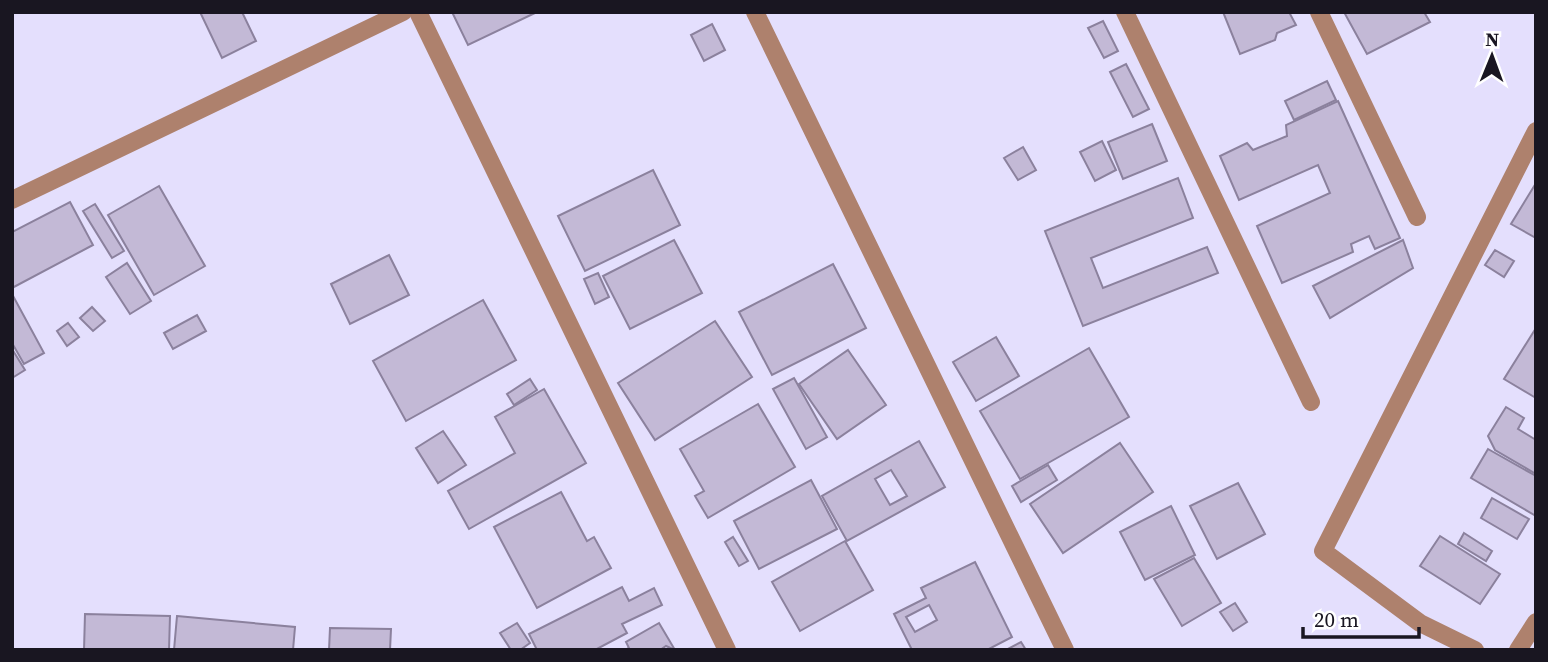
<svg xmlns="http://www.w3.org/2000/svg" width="1548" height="662" viewBox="0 0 1548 662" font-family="'Source Serif 4',serif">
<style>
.building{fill:#c3b9d6;stroke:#8b819d;stroke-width:2;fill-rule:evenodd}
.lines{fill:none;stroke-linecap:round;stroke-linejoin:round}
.minor{stroke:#ae816d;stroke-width:18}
</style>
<rect width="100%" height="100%" fill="#e4dffd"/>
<!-- building -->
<g class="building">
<path d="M 200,12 L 242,12 L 256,41 L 222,58 Z"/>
<path d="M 452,12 L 537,12 L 468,45 Z"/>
<path d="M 1223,12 L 1289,12 L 1296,25 L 1277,33 L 1275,40 L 1240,54 Z"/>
<path d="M 1344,12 L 1424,12 L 1430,22 L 1367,54 Z"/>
<path d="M 1103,21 L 1118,51 L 1104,58 L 1088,28 Z"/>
<path d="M 712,24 L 725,50 L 704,61 L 691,35 Z"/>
<path d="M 1126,64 L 1149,109 L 1133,117 L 1110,72 Z"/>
<path d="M 1327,81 L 1336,100 L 1294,120 L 1285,101 Z"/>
<path d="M 1338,101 L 1400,238 L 1375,249 L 1369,236 L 1351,244 L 1353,252 L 1282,283 L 1257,226 L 1330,193 L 1318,165 L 1239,200 L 1220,156 L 1247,143 L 1253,150 L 1287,136 L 1286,125 Z"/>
<path d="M 1152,124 L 1167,161 L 1123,179 L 1108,142 Z"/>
<path d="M 1102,141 L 1116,170 L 1095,181 L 1080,152 Z"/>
<path d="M 1023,147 L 1036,170 L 1018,180 L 1004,158 Z"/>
<path d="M 653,170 L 680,225 L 585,271 L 558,216 Z"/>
<path d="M 1178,178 L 1193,218 L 1091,258 L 1103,288 L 1207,247 L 1218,273 L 1083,326 L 1045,231 Z"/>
<path d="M 1536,183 L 1536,238 L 1511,224 Z"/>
<path d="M 159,186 L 205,266 L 154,295 L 108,215 Z"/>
<path d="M 70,202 L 93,245 L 12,288 L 12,232 Z"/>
<path d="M 95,204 L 124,251 L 112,258 L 83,211 Z"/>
<path d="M 674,240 L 702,293 L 630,329 L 603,276 Z"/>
<path d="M 1403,240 L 1413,268 L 1330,318 L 1313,286 Z"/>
<path d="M 1495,250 L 1514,261 L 1504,277 L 1485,265 Z"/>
<path d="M 389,255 L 409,295 L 350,324 L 331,284 Z"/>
<path d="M 127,263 L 151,301 L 130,314 L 106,277 Z"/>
<path d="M 833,264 L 866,328 L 772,375 L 739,312 Z"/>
<path d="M 598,273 L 609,297 L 595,304 L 584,279 Z"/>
<path d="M 12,294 L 44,353 L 24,364 L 12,343 Z"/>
<path d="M 483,300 L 516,360 L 406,421 L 373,361 Z"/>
<path d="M 92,307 L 105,321 L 93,331 L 80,318 Z"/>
<path d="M 197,315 L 206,331 L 173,349 L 164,333 Z"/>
<path d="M 715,321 L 752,377 L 655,440 L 618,383 Z"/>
<path d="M 68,323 L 79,337 L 67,346 L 57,331 Z"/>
<path d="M 1536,328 L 1536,398 L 1504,379 Z"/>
<path d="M 996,337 L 1019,376 L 976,401 L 953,362 Z"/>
<path d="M 1089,348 L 1129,417 L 1020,479 L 980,411 Z"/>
<path d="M 12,349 L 25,370 L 12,378 Z"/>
<path d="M 848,350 L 886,405 L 837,439 L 799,384 Z"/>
<path d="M 794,378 L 827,437 L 806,449 L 773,389 Z"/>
<path d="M 530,379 L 537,390 L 514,405 L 507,394 Z"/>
<path d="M 544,389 L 586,463 L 469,529 L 448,491 L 515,453 L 495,417 Z"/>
<path d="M 758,404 L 795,467 L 708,518 L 695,496 L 704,491 L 680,449 Z"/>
<path d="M 1506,407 L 1524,418 L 1518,429 L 1536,440 L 1536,474 L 1495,450 L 1488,436 Z"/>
<path d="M 443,431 L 466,465 L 438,483 L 416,448 Z"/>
<path d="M 919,441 L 945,487 L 847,541 L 822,496 ZM 891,470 L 907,496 L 890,505 L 875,479 Z"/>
<path d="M 1120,443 L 1153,492 L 1063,553 L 1030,504 Z"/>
<path d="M 1488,449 L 1536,476 L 1536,516 L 1471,478 Z"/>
<path d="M 1048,465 L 1057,480 L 1021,502 L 1012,486 Z"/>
<path d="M 811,480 L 837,529 L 759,569 L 734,521 Z"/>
<path d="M 1238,483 L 1265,534 L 1217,559 L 1190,506 Z"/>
<path d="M 561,492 L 587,541 L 594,537 L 611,568 L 537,608 L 494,527 Z"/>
<path d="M 1492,498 L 1529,519 L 1517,539 L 1481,518 Z"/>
<path d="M 1171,506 L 1195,555 L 1145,580 L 1120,532 Z"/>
<path d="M 1464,533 L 1492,551 L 1486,561 L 1458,544 Z"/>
<path d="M 1440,536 L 1500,574 L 1480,604 L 1420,566 Z"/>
<path d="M 733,537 L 748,561 L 739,566 L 725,542 Z"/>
<path d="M 845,541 L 873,590 L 800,631 L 772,582 Z"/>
<path d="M 1194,558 L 1221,603 L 1182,626 L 1154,579 Z"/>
<path d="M 975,562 L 1012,637 L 987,650 L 912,650 L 894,614 L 926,598 L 921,588 ZM 929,605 L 937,620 L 915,632 L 906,617 Z"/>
<path d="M 622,587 L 629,601 L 654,588 L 662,605 L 622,624 L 627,633 L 595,650 L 537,650 L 529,634 Z"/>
<path d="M 1235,603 L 1247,622 L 1233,631 L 1220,612 Z"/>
<path d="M 85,614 L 170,616 L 169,650 L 84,650 Z"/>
<path d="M 177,616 L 295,627 L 293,650 L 174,650 Z"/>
<path d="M 517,623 L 530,643 L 520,650 L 511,650 L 500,633 Z"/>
<path d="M 659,623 L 675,650 L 666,646 L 660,650 L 625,650 L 629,648 L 626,642 Z"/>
<path d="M 330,628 L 391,629 L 390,650 L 329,650 Z"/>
<path d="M 1021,642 L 1026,650 L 1006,650 Z"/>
</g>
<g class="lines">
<!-- minor -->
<g class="minor">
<path d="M 418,12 L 727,650"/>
<path d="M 755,12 L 1065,650"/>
<path d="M 1125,12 L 1311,402"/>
<path d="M 1319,12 L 1417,217"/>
<path d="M 12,200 L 403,12"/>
<path d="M 1475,650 L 1420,623 L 1323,551 L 1536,131"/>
<path d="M 1518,650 L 1536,622"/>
</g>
</g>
<!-- border -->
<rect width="1548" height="662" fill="none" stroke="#191621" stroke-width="28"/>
<!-- north arrow -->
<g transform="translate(1492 56) rotate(1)" stroke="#ffffff" stroke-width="5" paint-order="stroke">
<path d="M0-5L12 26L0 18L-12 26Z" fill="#191621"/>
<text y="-10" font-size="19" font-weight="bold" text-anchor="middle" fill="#191621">N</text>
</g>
<!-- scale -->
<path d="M1303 627v10h116v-10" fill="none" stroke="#191621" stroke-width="3.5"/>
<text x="1314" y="627" font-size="21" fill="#191621" stroke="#ffffff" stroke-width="5" paint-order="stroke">20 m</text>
</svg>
